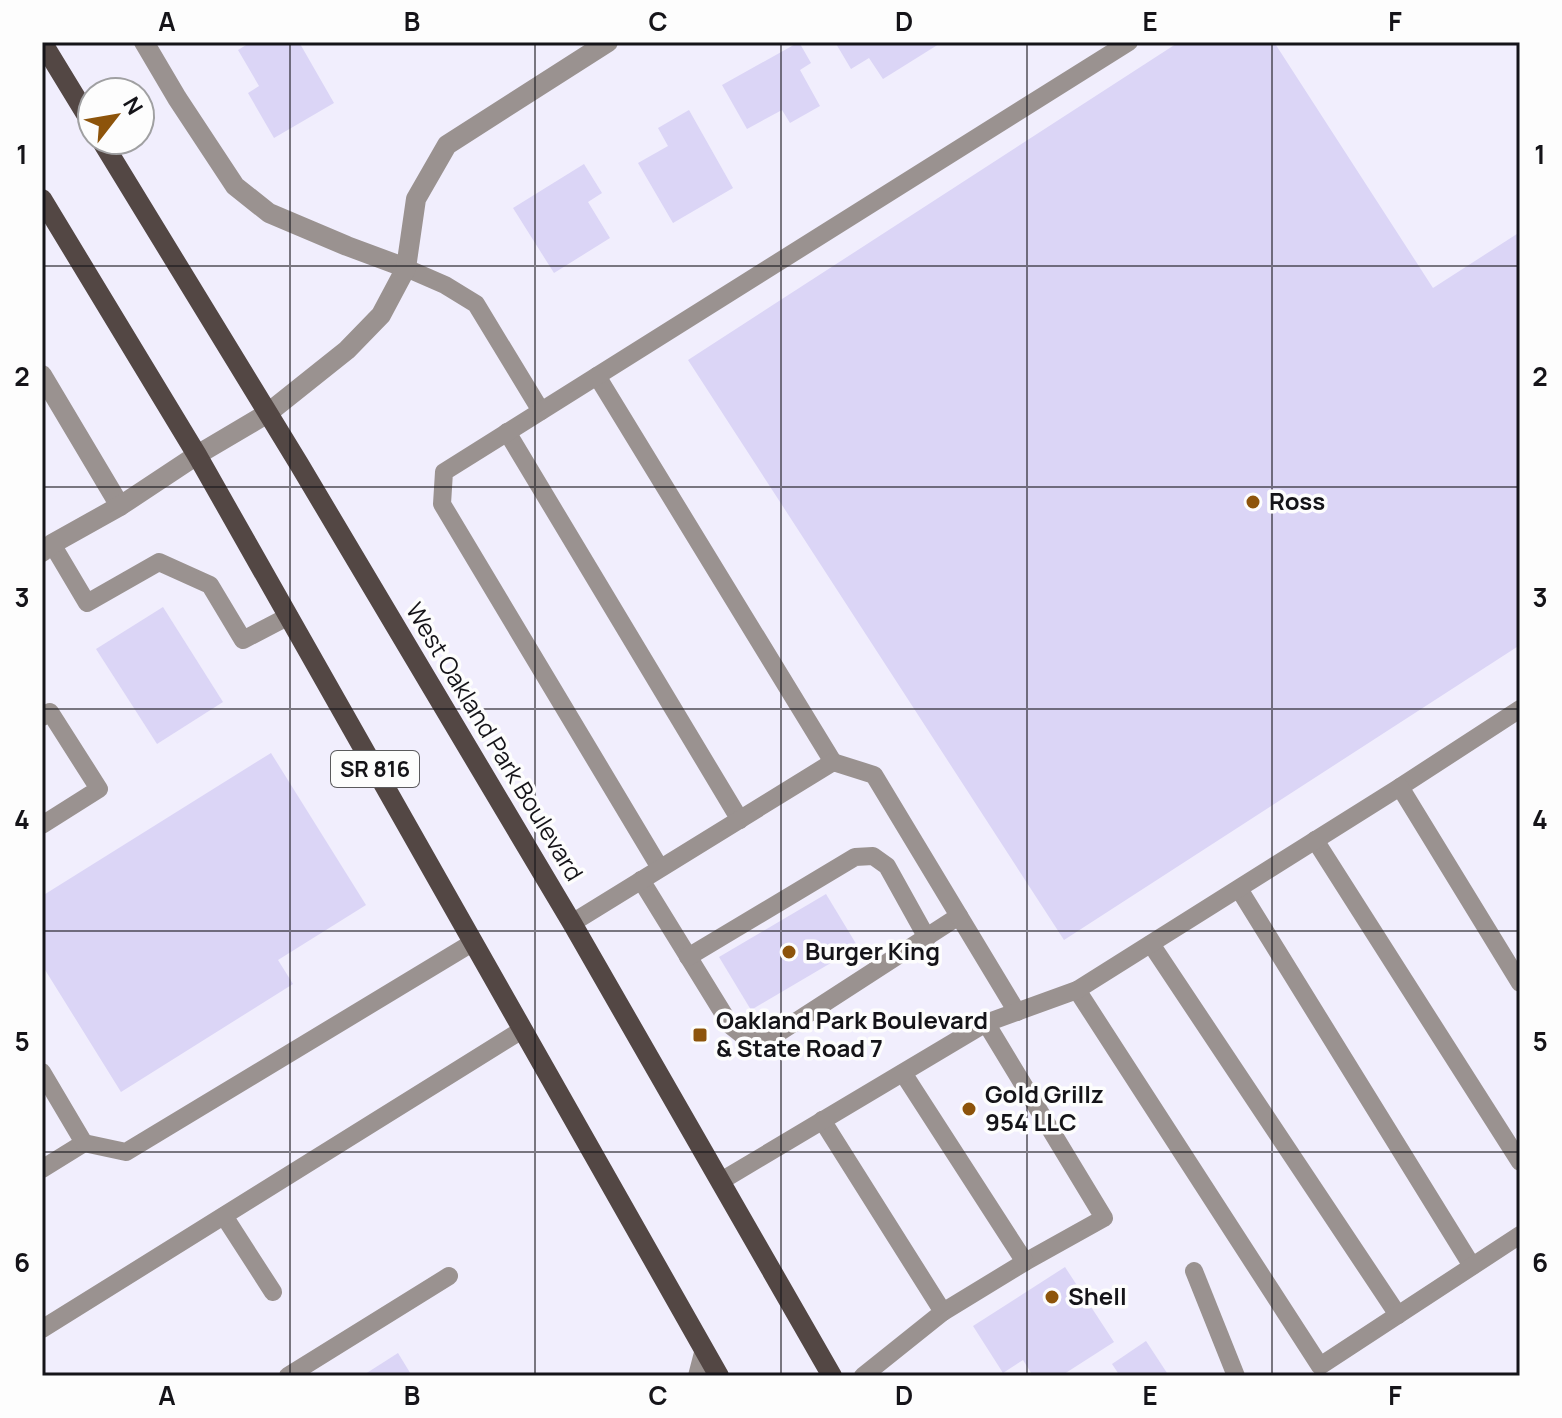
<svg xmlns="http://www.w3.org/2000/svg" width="1562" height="1418" viewBox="0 0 1562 1418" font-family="Manrope,sans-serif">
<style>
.building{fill:#dbd5f6}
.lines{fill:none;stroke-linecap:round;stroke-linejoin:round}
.lane{stroke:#9a9290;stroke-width:18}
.street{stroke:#9a9290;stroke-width:20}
.primary{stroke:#534744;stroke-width:20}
.grid{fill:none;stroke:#151419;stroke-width:2;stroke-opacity:0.55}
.poi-dot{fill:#8d540b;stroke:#fdfdfd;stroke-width:3}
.labels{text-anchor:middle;stroke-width:7;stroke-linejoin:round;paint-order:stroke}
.shield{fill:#fdfdfd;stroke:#5b5a5d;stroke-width:2}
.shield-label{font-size:22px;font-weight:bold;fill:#151419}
.poi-label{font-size:24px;font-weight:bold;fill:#151419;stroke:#fdfdfd;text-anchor:start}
.street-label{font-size:24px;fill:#151419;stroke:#fdfdfd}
.neatline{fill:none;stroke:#151419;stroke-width:3}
.grid-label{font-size:26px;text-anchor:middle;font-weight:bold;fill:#151419}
</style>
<rect width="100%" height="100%" fill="#f1eefd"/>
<!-- building -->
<g class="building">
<path d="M 251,42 L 299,42 L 334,103 L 274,138 L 248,93 L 259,86 L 238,50 Z"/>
<path d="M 799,42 L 811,63 L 800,70 L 820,106 L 790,123 L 782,110 L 747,129 L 722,85 Z"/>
<path d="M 835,42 L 937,42 L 939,44 L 883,79 L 869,58 L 851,69 Z"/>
<path d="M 1179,42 L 1274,42 L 1433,288 L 1520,232 L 1520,645 L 1064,940 L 688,360 Z"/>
<path d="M 689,110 L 733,188 L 673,223 L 638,163 L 668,146 L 658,128 Z"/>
<path d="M 584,164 L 602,193 L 588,202 L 610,238 L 554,273 L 513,208 Z"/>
<path d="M 163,607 L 223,702 L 157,744 L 96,649 Z"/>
<path d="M 271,753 L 366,905 L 278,960 L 293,984 L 121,1092 L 42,965 L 42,896 Z"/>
<path d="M 826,894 L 858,947 L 751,1010 L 719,957 Z"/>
<path d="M 1065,1267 L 1114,1342 L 1061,1376 L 1033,1376 L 1023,1360 L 1003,1373 L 973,1326 Z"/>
<path d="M 1146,1341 L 1169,1376 L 1120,1376 L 1112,1364 Z"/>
<path d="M 398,1353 L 412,1376 L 362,1376 Z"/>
</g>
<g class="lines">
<!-- lane -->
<g class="lane">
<path d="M 406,268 L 445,285 L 476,304 L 541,411"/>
<path d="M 597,376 L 833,762"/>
<path d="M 507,432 L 740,820"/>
<path d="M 52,544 L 87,603 L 159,562 L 210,585 L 243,640 L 289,616"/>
<path d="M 42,717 L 50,712 L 99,789 L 42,825"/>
<path d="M 1400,787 L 1520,709"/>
<path d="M 1315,840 L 1520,1162"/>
<path d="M 660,868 L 442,504 L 444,472 L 1129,42"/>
<path d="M 641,880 L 731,1026 L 750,1041 L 769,1039 L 959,916"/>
<path d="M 1239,889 L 1472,1266"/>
<path d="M 572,923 L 833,762 L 874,775 L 1017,1012"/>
<path d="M 1151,944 L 1398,1315"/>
<path d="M 688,957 L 855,857 L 873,856 L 887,866 L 927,938"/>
<path d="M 1077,990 L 1320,1366 L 1520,1235"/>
<path d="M 986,1023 L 1104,1218 L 1025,1262"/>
<path d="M 42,1072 L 84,1143 L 42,1169"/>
<path d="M 903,1073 L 1025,1262 L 943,1312"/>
<path d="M 822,1120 L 943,1312 L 863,1376"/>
<path d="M 84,1143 L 126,1152 L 472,943"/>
<path d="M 721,1181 L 986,1023 L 1077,990 L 1400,787 L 1520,983"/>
<path d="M 224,1216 L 273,1292"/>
<path d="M 1194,1271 L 1236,1376"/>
<path d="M 42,1329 L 522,1030"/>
<path d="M 288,1376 L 449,1276"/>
<path d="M 697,1376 L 704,1349"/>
</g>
<!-- street -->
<g class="street">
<path d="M 144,42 L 177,98 L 235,186 L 269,213 L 347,246 L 406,268"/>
<path d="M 42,375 L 120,506"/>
<path d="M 42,552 L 52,544 L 120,506 L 197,455 L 268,413 L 347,350 L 381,315 L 406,268 L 416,199 L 447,145 L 608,42"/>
</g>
<!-- primary -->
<g class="primary">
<path d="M 42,42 L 92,124"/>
<path d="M 101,140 L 299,464 L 572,923 L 832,1376"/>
<path d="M 42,199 L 197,455 L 719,1376"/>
</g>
</g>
<!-- grid -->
<path class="grid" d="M 290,42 L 290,1376M 535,42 L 535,1376M 781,42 L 781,1376M 1027,42 L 1027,1376M 1272,42 L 1272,1376M 42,266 L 1520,266M 42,487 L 1520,487M 42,709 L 1520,709M 42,931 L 1520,931M 42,1152 L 1520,1152"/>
<!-- markers -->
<g class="poi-dot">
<circle cx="1253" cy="502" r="8"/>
<circle cx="789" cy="952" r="8"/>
<rect x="692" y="1027" width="16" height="16" rx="4"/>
<circle cx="969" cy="1109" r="8"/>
<circle cx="1052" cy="1297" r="8"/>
</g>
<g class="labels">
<!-- shield labels -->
<rect class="shield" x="331" y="751" width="88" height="36" rx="6"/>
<g class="shield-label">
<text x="375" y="777">SR 816</text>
</g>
<!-- poi labels -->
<g class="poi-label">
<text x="1269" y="510">Ross</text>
<text x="805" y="960">Burger King</text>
<text x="716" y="1029">Oakland Park Boulevard<tspan x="716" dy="28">&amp; State Road 7</tspan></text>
<text x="985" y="1103">Gold Grillz<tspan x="985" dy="28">954 LLC</tspan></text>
<text x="1068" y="1305">Shell</text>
</g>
<!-- street labels -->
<g class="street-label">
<text transform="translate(494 742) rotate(59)" y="8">West Oakland Park Boulevard</text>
</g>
</g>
<!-- border -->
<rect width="1562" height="1418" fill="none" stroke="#fdfdfd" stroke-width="88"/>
<!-- north arrow -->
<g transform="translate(116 116) rotate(59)"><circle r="38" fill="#fdfdfd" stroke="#a0a0a2" stroke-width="2"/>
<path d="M0-6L14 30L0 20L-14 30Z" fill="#8d540b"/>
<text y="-12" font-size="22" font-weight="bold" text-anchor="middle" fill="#151419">N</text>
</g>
<rect x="44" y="44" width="1474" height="1330" class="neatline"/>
<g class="grid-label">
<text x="167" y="31">A</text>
<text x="412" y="31">B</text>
<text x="658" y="31">C</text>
<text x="904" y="31">D</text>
<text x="1150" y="31">E</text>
<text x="1395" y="31">F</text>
<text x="22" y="164">1</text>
<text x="1540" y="164">1</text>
<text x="22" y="386">2</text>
<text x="1540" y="386">2</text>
<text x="22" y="607">3</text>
<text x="1540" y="607">3</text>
<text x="22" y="829">4</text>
<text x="1540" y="829">4</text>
<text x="22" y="1051">5</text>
<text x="1540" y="1051">5</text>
<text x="22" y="1272">6</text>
<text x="1540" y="1272">6</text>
<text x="167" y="1405">A</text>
<text x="412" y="1405">B</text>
<text x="658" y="1405">C</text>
<text x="904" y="1405">D</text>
<text x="1150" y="1405">E</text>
<text x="1395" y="1405">F</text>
</g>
</svg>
